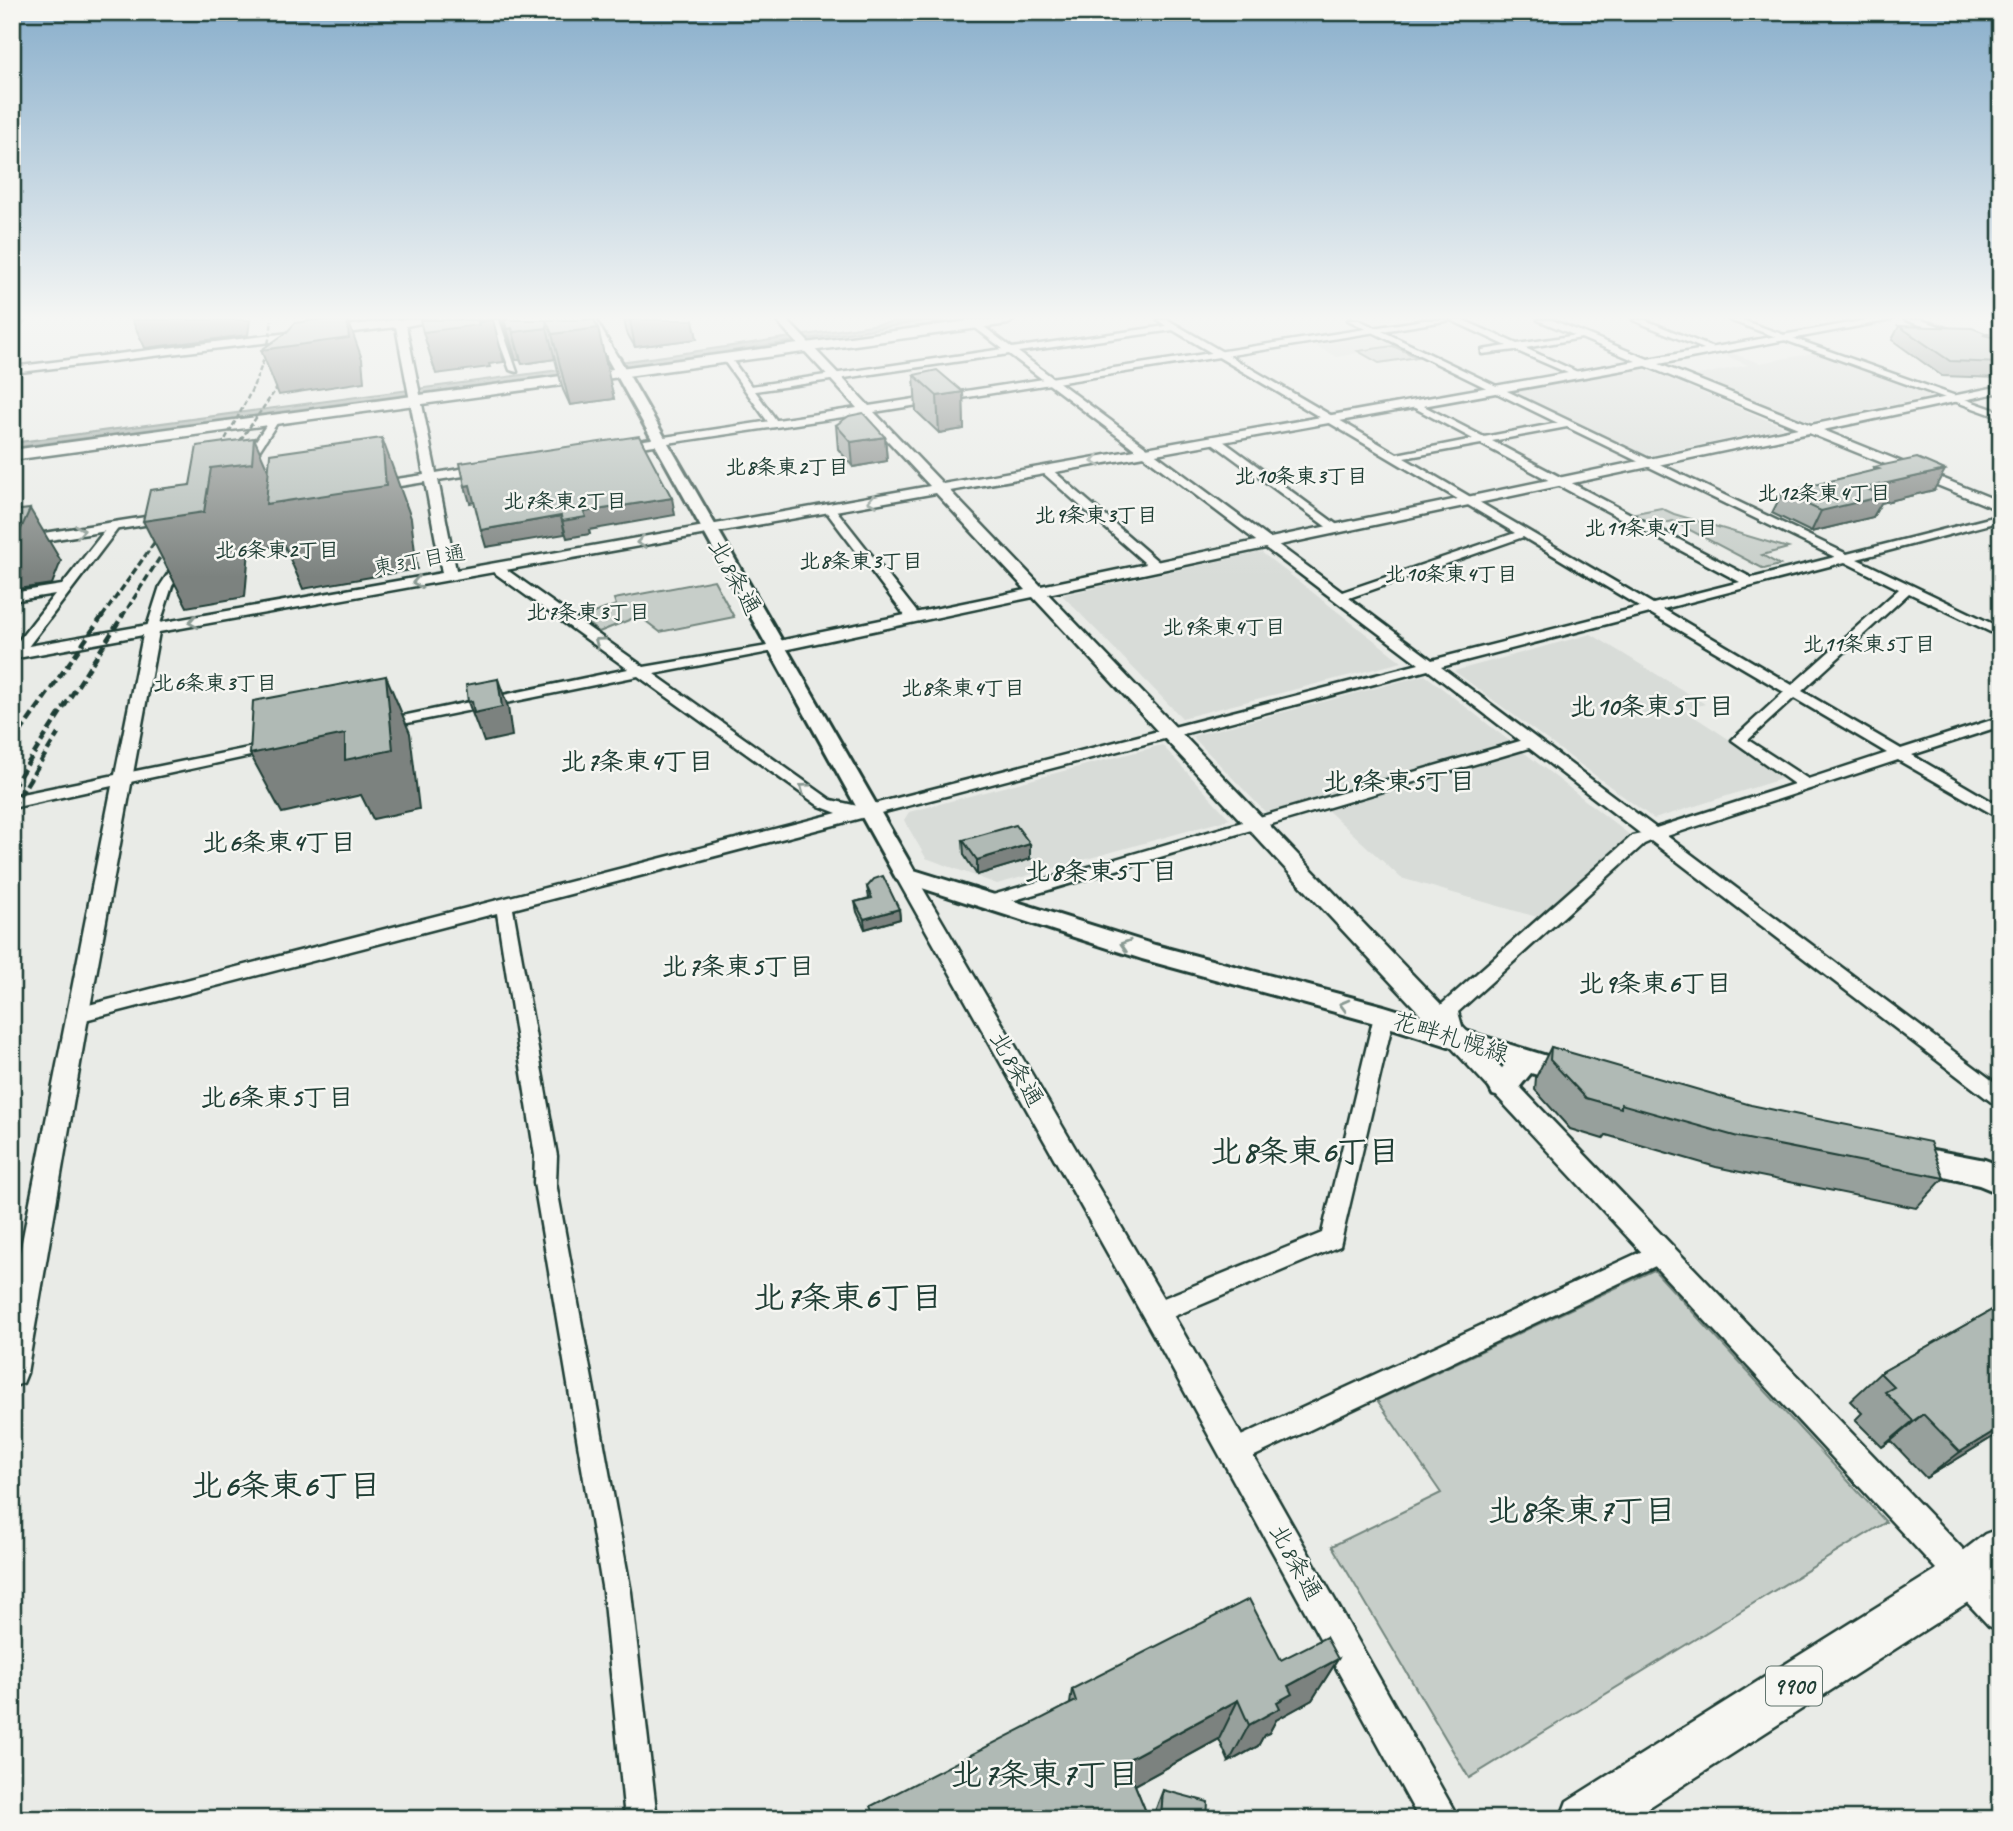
<svg xmlns="http://www.w3.org/2000/svg" width="2013" height="1831" viewBox="0 0 2013 1831" font-family="Caveat,'Klee One',sans-serif">
<style>
.built{fill:#d8dcd8}
.green{fill:#c7cec9;stroke:#73867e;stroke-width:2}
.water{fill:#99a6a0;stroke:#687c75;stroke-width:2}
.lines{fill:none;stroke-linecap:round;stroke-linejoin:round}
.minor-casing{stroke:#1f3d34;stroke-width:5}
.tertiary-casing{stroke:#1f3d34;stroke-width:5}
.secondary-casing{stroke:#1f3d34;stroke-width:6}
.primary-casing{stroke:#1f3d34;stroke-width:5}
.trunk-casing{stroke:#1f3d34;stroke-width:5}
.minor{fill:#f6f6f2;fill-rule:evenodd}
.tertiary{fill:#f6f6f2;fill-rule:evenodd}
.secondary{fill:#f6f6f2;fill-rule:evenodd}
.primary{fill:#f6f6f2;fill-rule:evenodd}
.trunk{fill:#f6f6f2;fill-rule:evenodd}
.rail-far2{stroke:#1f3d34;stroke-width:2.5;stroke-dasharray:5 2.5;stroke-linecap:butt}
.rail-far1{stroke:#1f3d34;stroke-width:3.5;stroke-dasharray:7 3.5;stroke-linecap:butt}
.rail{stroke:#1f3d34;stroke-width:4.5;stroke-dasharray:9 4.5;stroke-linecap:butt}
.wall{fill:#97a09c;stroke:#1f3d34;stroke-width:2}
.shaded-wall{fill:#7b827f;stroke:#1f3d34;stroke-width:2}
.building{fill:#b0bab5;stroke:#1f3d34;stroke-width:2}
.oneway{stroke:#8a9a93}
.labels{text-anchor:middle;stroke-width:5;stroke-linejoin:round;paint-order:stroke}
.far-neighbourhood-label{font-size:21px;font-weight:bold;fill:#1f3d34;stroke:#f6f6f2}
.far-street-label{font-size:21px;fill:#1f3d34;stroke:#f6f6f2}
.shield{fill:#f6f6f2;stroke:#60746d;stroke-width:2}
.shield-label{font-size:23px;font-weight:bold;fill:#1f3d34}
.street-label{font-size:24px;fill:#1f3d34;stroke:#f6f6f2}
.neighbourhood-label{font-size:26px;font-weight:bold;fill:#1f3d34;stroke:#f6f6f2}
.near-neighbourhood-label{font-size:32px;font-weight:bold;fill:#1f3d34;stroke:#f6f6f2}
</style>
<rect width="100%" height="100%" fill="#e9ebe7"/>
<filter id="ink" filterUnits="userSpaceOnUse"><feTurbulence type="fractalNoise" baseFrequency=".0143" numOctaves="2"/><feDisplacementMap in="SourceGraphic" scale="14" xChannelSelector="R" yChannelSelector="G"/><feConvolveMatrix kernelMatrix="1 2 1 2 8 2 1 2 1" color-interpolation-filters="sRGB"/></filter>
<g filter="url(#ink)">
<!-- built -->
<g class="built">
<path d="M 1373,336 L 1419,358 L 1380,364 L 1358,353 L 1337,357 L 1314,345 Z"/>
<path d="M 1731,353 L 1760,363 L 1814,353 L 1935,396 L 1813,421 L 1803,419 L 1694,376 L 1748,365 L 1722,354 Z"/>
<path d="M 1640,369 L 1648,370 L 1782,426 L 1783,428 L 1652,455 L 1644,454 L 1517,394 L 1517,391 Z"/>
<path d="M 1261,552 L 1402,662 L 1182,718 L 1062,595 Z"/>
<path d="M 1591,634 L 1705,704 L 1684,710 L 1787,777 L 1654,819 L 1454,671 Z"/>
<path d="M 1425,675 L 1631,836 L 1537,917 L 1401,878 L 1325,808 L 1276,823 L 1192,736 Z"/>
<path d="M 1162,745 L 1230,819 L 997,884 L 926,858 L 904,820 L 909,812 Z"/>
</g>
<!-- green -->
<g class="green">
<path d="M 913,320 L 946,322 L 819,341 L 813,338 L 840,330 Z"/>
<path d="M 1393,346 L 1417,357 L 1379,363 L 1358,351 Z"/>
<path d="M 1661,508 L 1674,514 L 1788,548 L 1762,555 L 1780,565 L 1764,569 L 1673,521 L 1653,526 L 1631,514 Z"/>
<path d="M 714,580 L 734,617 L 660,632 L 639,616 L 599,632 L 580,618 L 616,605 L 614,599 Z"/>
<path d="M 1654,1270 L 1886,1522 L 1469,1778 L 1332,1546 L 1441,1493 L 1377,1400 Z"/>
</g>
<!-- water -->
<path class="water" d="M 906,320 L 931,320 L 712,354 L 12,448 L 12,443 L 664,356 Z"/>
<g class="lines">
<defs>
<g id="minor">
<path d="M 491,320 L 499,320 L 517,372 L 510,370 Z"/>
<path d="M 965,320 L 975,320 L 1012,348 L 1166,326 L 1158,320 L 1168,320 L 1397,454 L 1473,439 L 1413,407 L 1411,405 L 1416,402 L 1484,437 L 1558,423 L 1348,320 L 1359,320 L 1847,554 L 2001,515 L 2001,521 L 1857,559 L 2001,628 L 2001,637 L 1909,593 L 1802,691 L 1901,749 L 2001,717 L 2001,726 L 1912,755 L 2001,807 L 2001,819 L 1898,760 L 1667,836 L 2001,1087 L 2001,1106 L 1994,1104 L 1651,841 L 1644,844 L 1458,1012 L 1464,1033 L 1461,1038 L 1454,1040 L 1447,1038 L 1438,1010 L 1441,1005 L 1632,836 L 1641,834 L 1529,748 L 998,905 L 986,905 L 983,901 L 986,897 L 1520,741 L 1428,670 L 513,909 L 557,1156 L 556,1183 L 631,1592 L 657,1819 L 625,1819 L 603,1592 L 534,1183 L 535,1156 L 497,913 L 77,1022 L 70,1020 L 67,1015 L 70,1010 L 77,1008 L 837,813 L 819,806 L 638,676 L 383,728 L 378,727 L 376,724 L 378,721 L 383,720 L 628,669 L 492,571 L 492,565 L 500,565 L 644,667 L 779,644 L 781,647 L 774,651 L 654,674 L 831,800 L 862,807 L 1419,664 L 1009,354 L 755,391 L 779,424 L 774,427 L 771,426 L 722,358 L 729,356 L 751,386 L 1003,349 ZM 1173,330 L 1515,533 L 1342,592 L 1018,352 ZM 1567,427 L 1835,557 L 1752,578 L 1492,441 ZM 1481,444 L 1740,582 L 1653,604 L 1404,458 ZM 1523,537 L 1640,607 L 1432,660 L 1349,598 ZM 1845,562 L 1899,589 L 1792,685 L 1663,609 ZM 1650,613 L 1784,692 L 1732,740 L 1794,784 L 1656,828 L 1441,667 ZM 1794,698 L 1887,753 L 1808,779 L 1748,740 Z"/>
<path d="M 1451,320 L 1463,320 L 1517,344 L 1584,334 L 1581,338 L 1525,348 L 1584,375 L 1577,377 L 1515,350 L 1482,354 L 1482,350 L 1507,346 Z"/>
<path d="M 1633,320 L 1645,320 L 1721,351 L 1714,353 Z"/>
<path d="M 1729,320 L 1742,320 L 2001,412 L 2001,418 Z"/>
<path d="M 271,418 L 279,420 L 250,465 L 242,465 L 241,463 Z"/>
<path d="M 1211,438 L 1219,438 L 1340,527 L 1340,531 L 1332,531 L 1211,442 Z"/>
<path d="M 1042,468 L 1050,468 L 1161,564 L 1161,570 L 1153,570 L 1042,472 Z"/>
<path d="M 825,506 L 833,506 L 919,615 L 919,621 L 909,621 L 825,510 Z"/>
<path d="M 110,524 L 120,526 L 21,656 L 12,656 L 12,649 L 55,594 L 12,601 L 12,593 L 62,585 Z"/>
<path d="M 179,557 L 189,560 L 172,586 L 158,630 L 157,633 L 147,633 L 146,630 L 160,586 Z"/>
<path d="M 273,743 L 278,744 L 280,747 L 278,750 L 121,784 L 113,779 L 121,774 Z"/>
<path d="M 1384,1009 L 1391,1011 L 1394,1016 L 1340,1246 L 1165,1320 L 1157,1323 L 1149,1320 L 1145,1312 L 1149,1304 L 1322,1233 L 1374,1016 L 1377,1011 Z"/>
<path d="M 1660,1243 L 1668,1246 L 1671,1253 L 1668,1260 L 1244,1461 L 1235,1465 L 1226,1461 L 1222,1452 L 1226,1443 Z"/>
</g>
<g id="tertiary">
<path d="M 14,320 L 24,320 L 12,334 Z"/>
<path d="M 395,320 L 436,320 L 406,326 L 436,473 L 489,464 L 495,468 L 489,472 L 438,480 L 456,570 L 930,486 L 863,414 L 614,451 L 612,448 L 618,444 L 857,408 L 776,320 L 787,320 L 869,406 L 1424,320 L 1451,320 L 874,412 L 943,484 L 1636,361 L 1538,320 L 1552,320 L 1648,359 L 1867,320 L 1891,320 L 1659,364 L 1811,425 L 2001,386 L 2001,392 L 1823,430 L 2001,502 L 2001,511 L 1809,433 L 1048,594 L 2001,1589 L 2001,1631 L 1989,1626 L 1033,597 L 774,652 L 768,650 L 766,647 L 768,644 L 774,642 L 1026,590 L 936,493 L 159,632 L 86,1029 L 27,1373 L 23,1383 L 12,1387 L 12,1293 L 112,786 L 12,808 L 12,796 L 115,775 L 143,635 L 12,659 L 12,649 L 442,573 L 425,482 L 369,491 L 363,487 L 369,483 L 424,475 L 396,327 L 12,373 L 12,367 ZM 1646,366 L 1798,428 L 1041,586 L 950,491 Z"/>
<path d="M 586,320 L 596,320 L 618,358 L 617,360 L 609,360 Z"/>
<path d="M 1905,320 L 1921,320 L 2001,346 L 2001,352 Z"/>
<path d="M 171,513 L 178,517 L 176,520 L 12,546 L 12,538 Z"/>
<path d="M 905,868 L 912,870 L 915,875 L 1183,1332 L 1459,1819 L 1419,1819 L 1163,1352 L 895,875 L 898,870 Z"/>
</g>
<g id="secondary">
<path d="M 613,354 L 619,358 L 914,870 L 1155,945 L 1384,1006 L 1573,1064 L 1583,1067 L 1587,1075 L 1583,1083 L 1573,1086 L 1531,1073 C 1519,1087 1513,1101 1493,1095 L 1489,1087 L 1505,1064 L 1382,1025 L 1142,959 L 897,880 L 607,358 Z"/>
<path d="M 1907,1145 L 1985,1160 L 2001,1166 L 2001,1194 L 1979,1185 L 1896,1166 L 1892,1157 L 1896,1148 Z"/>
</g>
<path id="primary" d="M 2001,1528 L 2001,1578 L 1982,1593 L 1631,1819 L 1560,1819 L 1567,1801 L 1950,1561 L 1985,1534 Z"/>
<path id="trunk" d="M 976,320 L 1014,320 L 1008,324 L 12,460 L 12,450 Z"/>
</defs>
<!-- minor casing -->
<use href="#minor" class="minor-casing"/>
<!-- tertiary casing -->
<use href="#tertiary" class="tertiary-casing"/>
<!-- secondary casing -->
<use href="#secondary" class="secondary-casing"/>
<!-- primary casing -->
<use href="#primary" class="primary-casing"/>
<!-- trunk casing -->
<use href="#trunk" class="trunk-casing"/>
<!-- minor -->
<use href="#minor" class="minor"/>
<!-- tertiary -->
<use href="#tertiary" class="tertiary"/>
<!-- secondary -->
<use href="#secondary" class="secondary"/>
<!-- primary -->
<use href="#primary" class="primary"/>
<!-- trunk -->
<use href="#trunk" class="trunk"/>
<!-- rail-far2 -->
<g class="rail-far2">
<path d="M 218,452 C 242,409 267,370 272,320"/>
<path d="M 232,452 L 289,371"/>
</g>
<!-- rail-far1 -->
<g class="rail-far1">
<path d="M 229,457 L 234,450"/>
<path d="M 215,458 L 219,450"/>
<path d="M 102,617 L 164,529"/>
<path d="M 122,617 L 171,540"/>
</g>
<!-- rail -->
<g class="rail">
<path d="M 12,744 L 103,615"/>
<path d="M 12,788 L 123,615"/>
<path d="M 12,808 L 58,734"/>
</g>
</g>
<!-- wall -->
<g class="wall">
<path d="M 502,320 L 594,320 L 614,399 L 570,405 L 563,390 L 555,359 L 522,364 L 520,360 L 516,360 Z"/>
<path d="M 624,320 L 693,320 L 697,339 L 635,347 L 627,333 Z"/>
<path d="M 1899,326 L 1987,336 L 2001,339 L 2001,354 L 2000,356 L 2001,356 L 2001,377 L 2000,378 L 1942,376 L 1892,340 Z"/>
<path d="M 914,375 L 963,392 L 964,429 L 939,433 L 916,411 Z"/>
<path d="M 836,425 L 885,437 L 887,461 L 853,467 L 838,449 Z"/>
<path d="M 1874,467 L 1934,490 L 1881,503 L 1873,517 L 1811,532 L 1772,513 L 1782,493 L 1873,471 Z"/>
<path d="M 963,840 L 1030,859 L 977,875 L 964,855 Z"/>
<path d="M 867,887 L 899,909 L 900,919 L 865,929 L 857,912 L 855,902 L 869,898 Z"/>
<path d="M 1551,1047 L 1944,1178 L 1916,1208 L 1716,1167 L 1606,1135 L 1603,1139 L 1570,1129 L 1535,1090 L 1536,1077 Z"/>
<path d="M 2001,1305 L 2001,1432 L 1926,1478 L 1891,1441 L 1882,1447 L 1855,1420 L 1862,1413 L 1850,1401 L 1880,1373 Z"/>
<path d="M 1338,1659 L 1312,1700 L 1276,1720 L 1269,1733 L 1264,1735 L 1258,1746 L 1229,1762 L 1219,1739 L 1135,1785 L 1146,1812 L 1144,1819 L 864,1819 L 1070,1704 L 1072,1689 L 1281,1660 Z"/>
<path d="M 1163,1790 L 1161,1819 L 1152,1819 Z"/>
</g>
<!-- shaded-wall -->
<g class="shaded-wall">
<path d="M 132,320 L 250,320 L 248,335 L 145,348 Z"/>
<path d="M 348,320 L 362,359 L 364,382 L 279,395 L 261,350 Z"/>
<path d="M 493,320 L 504,362 L 489,364 L 490,367 L 436,374 L 423,332 Z"/>
<path d="M 630,320 L 693,320 L 697,339 L 635,347 Z"/>
<path d="M 512,328 L 520,360 L 516,360 L 507,329 Z"/>
<path d="M 547,328 L 555,359 L 522,364 L 513,332 Z"/>
<path d="M 598,328 L 614,399 L 570,405 L 552,334 Z"/>
<path d="M 2001,346 L 2001,354 L 2000,355 L 1993,351 Z"/>
<path d="M 963,392 L 964,429 L 939,433 L 937,396 Z"/>
<path d="M 885,437 L 887,461 L 853,467 L 851,442 Z"/>
<path d="M 254,438 L 282,502 L 382,438 L 411,518 L 417,569 L 303,589 L 284,545 L 249,550 L 245,597 L 187,607 L 143,521 L 211,468 Z"/>
<path d="M 1945,470 L 1934,490 L 1881,503 L 1873,517 L 1811,532 L 1821,511 L 1865,488 Z"/>
<path d="M 470,485 L 475,502 L 470,503 L 465,486 Z"/>
<path d="M 672,498 L 675,515 L 589,530 L 590,534 L 567,538 L 562,521 L 584,512 Z"/>
<path d="M 30,509 L 61,561 L 52,584 L 12,590 L 12,532 Z"/>
<path d="M 561,516 L 565,534 L 486,547 L 481,530 Z"/>
<path d="M 386,676 L 410,733 L 419,809 L 373,819 L 361,795 L 282,813 L 250,754 Z"/>
<path d="M 498,679 L 508,707 L 512,736 L 484,742 L 480,731 L 479,731 L 468,702 Z"/>
<path d="M 1030,844 L 1030,859 L 977,875 L 977,860 Z"/>
<path d="M 899,909 L 900,919 L 865,929 L 864,919 Z"/>
<path d="M 1923,1414 L 1891,1441 L 1882,1447 L 1913,1421 Z"/>
<path d="M 2001,1427 L 2001,1432 L 1926,1478 L 1960,1452 Z"/>
<path d="M 1338,1659 L 1312,1700 L 1276,1720 L 1269,1733 L 1264,1735 L 1258,1746 L 1229,1762 L 1249,1725 L 1288,1686 Z"/>
<path d="M 1238,1700 L 1219,1739 L 1115,1796 L 1125,1761 Z"/>
<path d="M 1146,1812 L 1144,1819 L 1134,1819 Z"/>
</g>
<!-- building -->
<g class="building">
<path d="M 316,320 L 347,320 L 349,338 L 261,350 L 286,333 L 295,323 Z"/>
<path d="M 420,320 L 493,320 L 478,322 L 479,325 L 423,332 Z"/>
<path d="M 504,320 L 546,320 L 547,328 L 513,332 L 512,328 L 507,329 Z"/>
<path d="M 546,320 L 594,320 L 598,328 L 552,334 Z"/>
<path d="M 1899,326 L 1972,328 L 1988,334 L 1983,335 L 2001,339 L 2001,346 L 1993,351 L 2001,356 L 2001,363 L 1950,361 Z"/>
<path d="M 937,370 L 963,392 L 937,396 L 914,375 Z"/>
<path d="M 863,413 L 885,437 L 851,442 L 836,425 L 849,416 Z"/>
<path d="M 639,436 L 672,498 L 584,512 L 586,517 L 562,521 L 561,516 L 481,530 L 470,485 L 465,486 L 460,463 Z"/>
<path d="M 254,438 L 252,463 L 211,468 L 204,512 L 143,521 L 150,490 L 190,485 L 197,446 Z"/>
<path d="M 382,438 L 386,486 L 266,504 L 270,454 Z"/>
<path d="M 1917,458 L 1945,470 L 1865,488 L 1884,496 L 1821,511 L 1782,493 L 1879,469 L 1874,467 Z"/>
<path d="M 30,509 L 20,531 L 12,532 L 12,511 Z"/>
<path d="M 386,676 L 393,750 L 345,760 L 345,734 L 250,754 L 253,701 Z"/>
<path d="M 498,679 L 502,707 L 474,713 L 472,701 L 468,702 L 466,685 Z"/>
<path d="M 1016,825 L 1030,844 L 977,860 L 963,840 Z"/>
<path d="M 883,876 L 899,909 L 864,919 L 855,902 L 872,898 L 867,887 L 874,879 Z"/>
<path d="M 1551,1047 L 1751,1105 L 1930,1142 L 1944,1178 L 1738,1137 L 1621,1104 L 1621,1108 L 1586,1098 L 1550,1060 Z"/>
<path d="M 2001,1305 L 2001,1427 L 1960,1452 L 1923,1414 L 1913,1421 L 1885,1392 L 1894,1387 L 1880,1373 Z"/>
<path d="M 1249,1599 L 1281,1660 L 1326,1637 L 1338,1659 L 1288,1686 L 1292,1694 L 1277,1702 L 1280,1708 L 1249,1725 L 1238,1700 L 1125,1761 L 1146,1812 L 1134,1819 L 864,1819 L 874,1814 L 871,1806 L 1076,1701 L 1072,1689 Z"/>
<path d="M 1163,1790 L 1208,1802 L 1207,1819 L 1161,1819 Z"/>
</g>
<!-- one-way arrows -->
<defs><path id="oneway-chevron" d="M-2-3.5L2.5 0L-2 3.5" fill="none" stroke-width="1.6" stroke-linecap="round" stroke-linejoin="round" transform="scale(1.75)"/></defs>
<g class="oneway">
<use href="#oneway-chevron" transform="translate(1096 461) rotate(170)"/>
<use href="#oneway-chevron" transform="translate(872 501) rotate(170)"/>
<use href="#oneway-chevron" transform="translate(80 531) rotate(-9)"/>
<use href="#oneway-chevron" transform="translate(641 542) rotate(170)"/>
<use href="#oneway-chevron" transform="translate(417 582) rotate(170)"/>
<use href="#oneway-chevron" transform="translate(193 622) rotate(170)"/>
<use href="#oneway-chevron" transform="translate(599 642) rotate(-144)"/>
<use href="#oneway-chevron" transform="translate(804 788) rotate(-144)"/>
<use href="#oneway-chevron" transform="translate(1125 945) rotate(-162)"/>
<use href="#oneway-chevron" transform="translate(1344 1005) rotate(-165)"/>
</g>
</g>
<!-- sky -->
<linearGradient id="sky" x2="0" y2="1"><stop stop-color="#88aecb"/><stop offset="0.55" stop-color="#f5f6f4"/><stop offset="1" stop-color="#f5f6f4" stop-opacity="0"/></linearGradient>
<rect width="2013" height="577" fill="url(#sky)"/>
<g class="labels">
<!-- far-neighbourhood labels -->
<g class="far-neighbourhood-label">
<text x="787" y="474">北8条東2丁目</text>
<text x="1301" y="483">北10条東3丁目</text>
<text x="1824" y="500">北12条東4丁目</text>
<text x="565" y="508">北7条東2丁目</text>
<text x="1096" y="522">北9条東3丁目</text>
<text x="1651" y="535">北11条東4丁目</text>
<text x="277" y="557">北6条東2丁目</text>
<text x="861" y="568">北8条東3丁目</text>
<text x="1451" y="581">北10条東4丁目</text>
<text x="588" y="619">北7条東3丁目</text>
<text x="1224" y="634">北9条東4丁目</text>
<text x="1869" y="651">北11条東5丁目</text>
<text x="215" y="690">北6条東3丁目</text>
<text x="963" y="695">北8条東4丁目</text>
</g>
<!-- far-street labels -->
<g class="far-street-label">
<text transform="translate(419 560) rotate(-10)" y="7">東3丁目通</text>
</g>
<!-- shield labels -->
<rect class="shield" x="1766" y="1666.5" width="56" height="39" rx="5"/>
<g class="shield-label">
<text x="1794" y="1694">9900</text>
</g>
<!-- street labels -->
<g class="street-label">
<text transform="translate(735 577) rotate(61)" y="8">北8条通</text>
<text transform="translate(1451 1037) rotate(17)" y="8">花畔札幌線</text>
<text transform="translate(1017 1069) rotate(60)" y="8">北8条通</text>
<text transform="translate(1296 1562) rotate(61)" y="8">北8条通</text>
</g>
<!-- neighbourhood labels -->
<g class="neighbourhood-label">
<text x="1652" y="715">北10条東5丁目</text>
<text x="637" y="770">北7条東4丁目</text>
<text x="1399" y="790">北9条東5丁目</text>
<text x="279" y="851">北6条東4丁目</text>
<text x="1101" y="880">北8条東5丁目</text>
<text x="738" y="975">北7条東5丁目</text>
<text x="1655" y="992">北9条東6丁目</text>
<text x="277" y="1106">北6条東5丁目</text>
</g>
<!-- near-neighbourhood labels -->
<g class="near-neighbourhood-label">
<text x="1305" y="1162">北8条東6丁目</text>
<text x="848" y="1308">北7条東6丁目</text>
<text x="286" y="1496">北6条東6丁目</text>
<text x="1582" y="1521">北8条東7丁目</text>
<text x="1045" y="1785">北7条東7丁目</text>
</g>
</g>
<!-- margin -->
<rect width="2013" height="1831" fill="none" stroke="#f6f6f2" stroke-width="42"/>
<rect x="21" y="21" width="1971" height="1789" fill="none" stroke="#1f3d34" stroke-width="2.5" filter="url(#ink)"/>
</svg>
